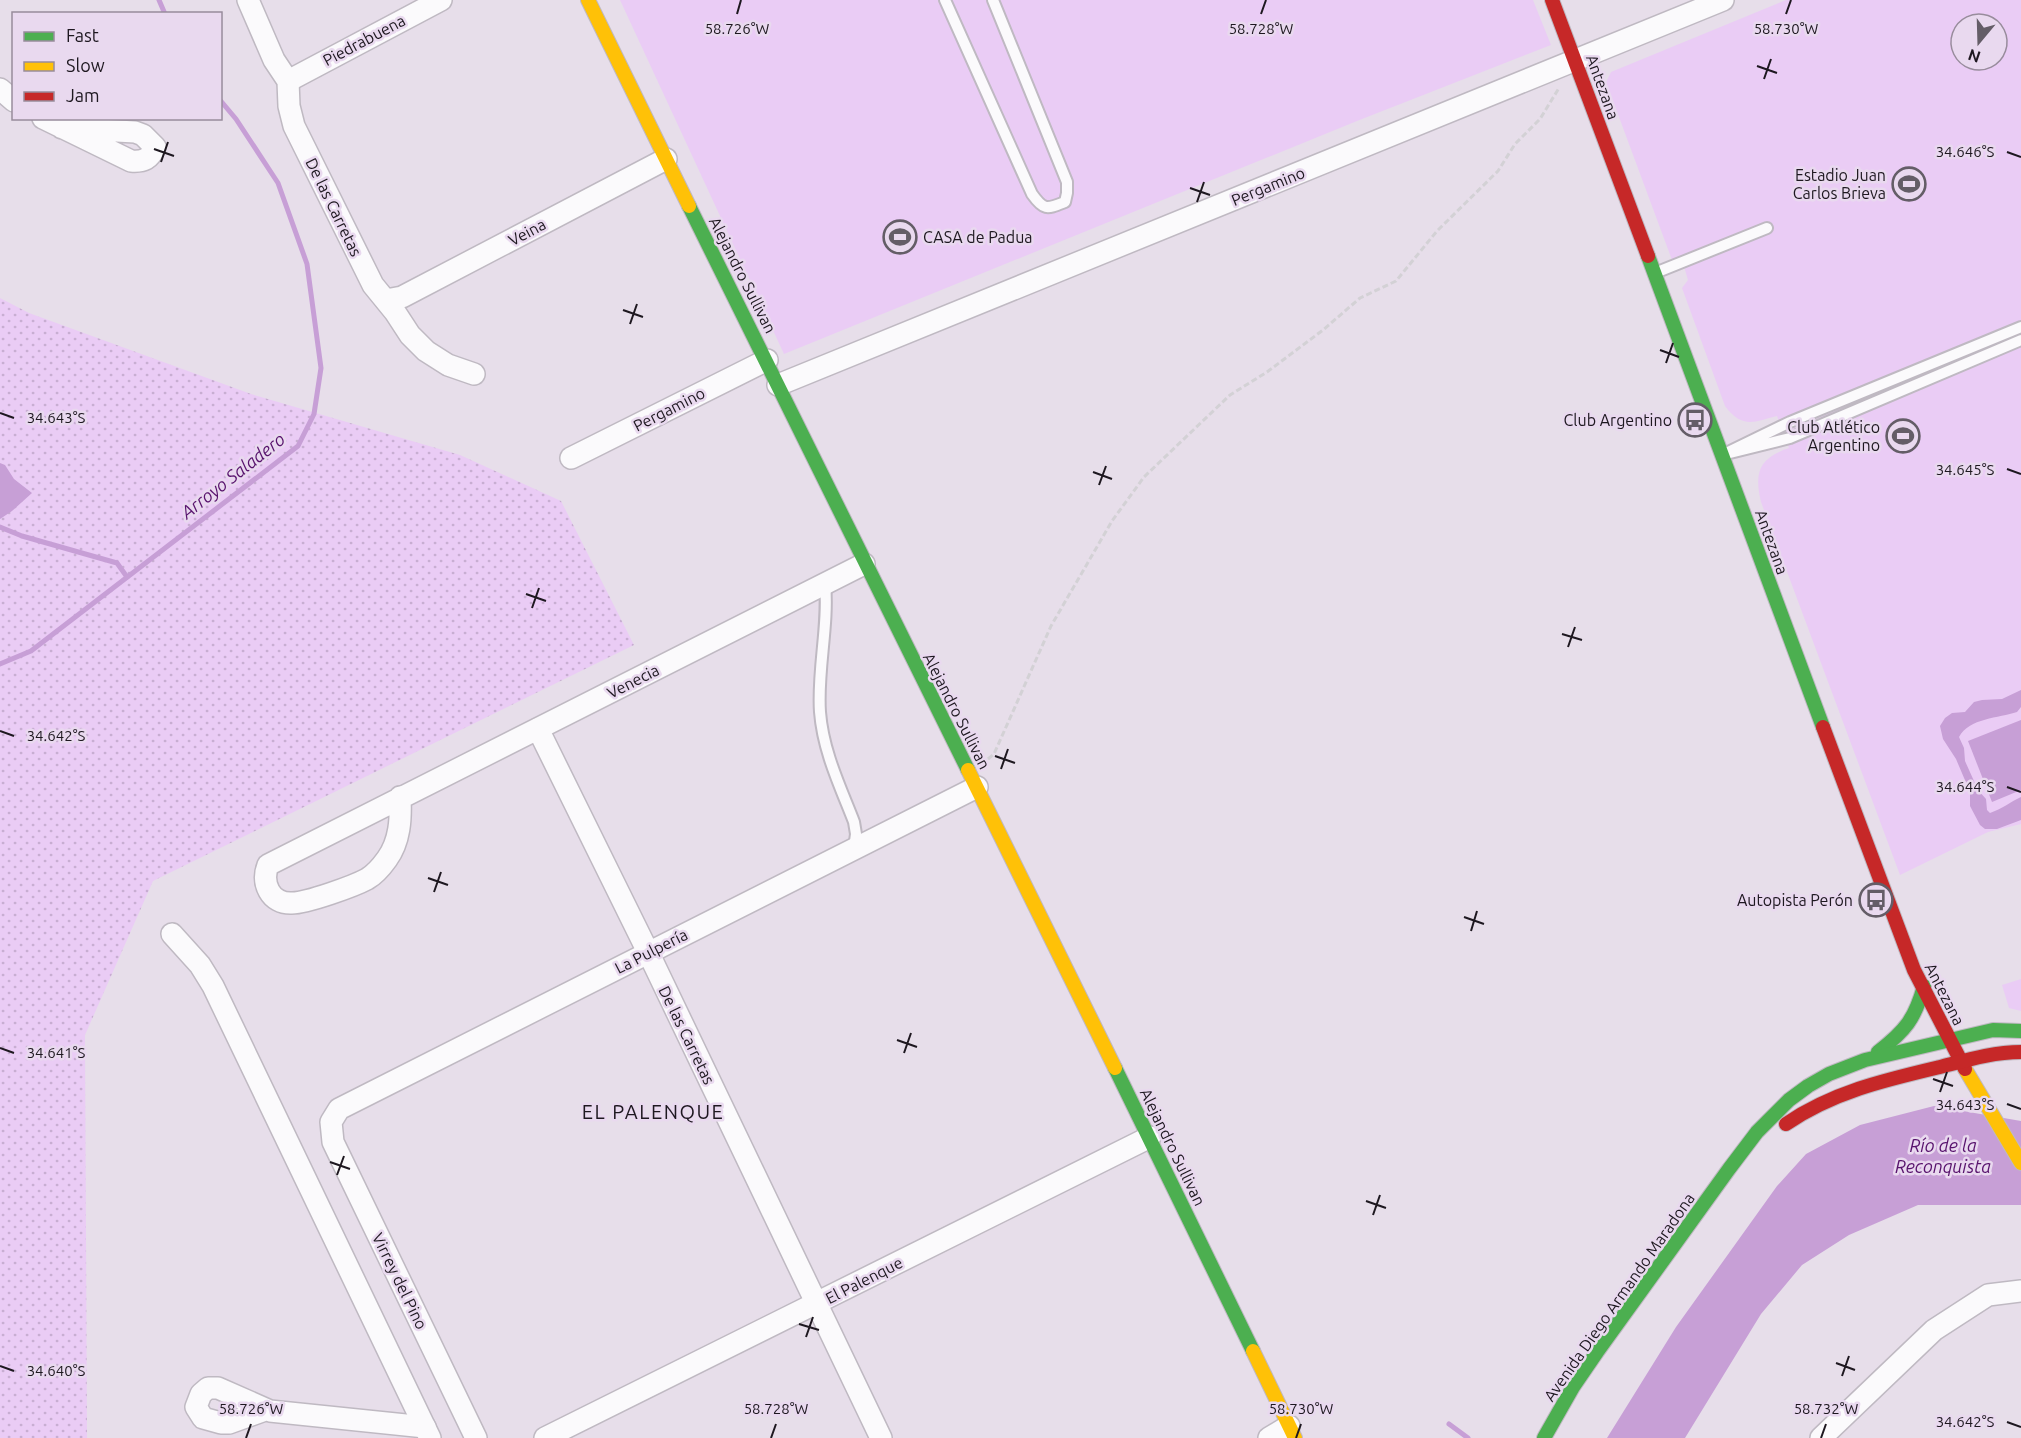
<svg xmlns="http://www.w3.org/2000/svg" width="2021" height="1438" viewBox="0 0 2021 1438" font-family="Ubuntu,sans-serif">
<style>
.grass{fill:url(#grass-dots)}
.green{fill:#eaccf5;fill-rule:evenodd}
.water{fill:#c79fd6}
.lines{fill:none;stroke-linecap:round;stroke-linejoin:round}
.stream{stroke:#c79fd6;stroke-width:5}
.lane-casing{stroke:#bfb9c2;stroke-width:14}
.street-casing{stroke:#bfb9c2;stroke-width:24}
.fast-casing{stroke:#bfb9c2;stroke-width:16}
.slow-casing{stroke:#bfb9c2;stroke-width:16}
.jam-casing{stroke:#bfb9c2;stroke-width:16}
.path{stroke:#d3d1d5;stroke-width:3;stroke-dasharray:6 3;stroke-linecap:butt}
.lane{stroke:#fbfafc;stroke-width:10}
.street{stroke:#fbfafc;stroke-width:21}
.fast{stroke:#4caf50;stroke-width:14}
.slow{stroke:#ffc107;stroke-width:14}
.jam{stroke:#c62828;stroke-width:14}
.ticks{fill:none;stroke:#1e1820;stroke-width:2}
.labels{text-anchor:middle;stroke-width:5;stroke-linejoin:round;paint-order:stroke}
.street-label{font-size:16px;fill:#1e1820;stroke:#e9d9ef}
.poi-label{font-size:16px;fill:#1e1820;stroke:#e9d9ef;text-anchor:end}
.water-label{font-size:18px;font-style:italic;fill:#58136d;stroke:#e9d9ef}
.quarter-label{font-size:20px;letter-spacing:1.5px;fill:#1e1820;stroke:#e9d9ef}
.ticks-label{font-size:15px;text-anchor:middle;fill:#1e1820;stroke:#e9d9ef;stroke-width:5;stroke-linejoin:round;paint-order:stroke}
</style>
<defs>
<pattern id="grass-dots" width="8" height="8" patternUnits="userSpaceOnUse" patternTransform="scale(1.5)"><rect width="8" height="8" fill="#eaccf5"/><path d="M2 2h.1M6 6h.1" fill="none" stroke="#c8aed2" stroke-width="1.8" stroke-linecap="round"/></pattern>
</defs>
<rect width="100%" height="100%" fill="#e7deea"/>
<!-- grass -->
<path class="grass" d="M 0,298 L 29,313 L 251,394 L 460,455 L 561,501 L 634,645 L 153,881 L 85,1035 L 87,1438 L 0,1438 Z"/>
<!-- green -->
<g class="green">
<path d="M 620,0 L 1533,0 L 1551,45 L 1357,121 L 784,354 Z"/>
<path d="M 1786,0 L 2021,0 L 2021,824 L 1988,832 L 1900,875 L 1761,502 C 1754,472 1759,458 1789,448 L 1777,416 C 1754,422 1742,429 1725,406 L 1682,288 L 1688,280 L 1683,263 L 1672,260 L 1606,82 L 1611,72 ZM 1961,24 L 1997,24 L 1997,60 L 1961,60 Z"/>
<path d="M 2021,979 L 2021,1011 L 2009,1008 L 2002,985 Z"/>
</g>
<!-- water -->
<g class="water">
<path d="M 0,463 L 5,465 L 14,479 L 32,493 L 12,511 L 0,519 Z"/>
<path d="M 2021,690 L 2021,707 L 2017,712 C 1999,718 1969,718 1959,737 L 1964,748 L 1965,761 L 1978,790 L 1986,799 L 1987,810 L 1990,813 C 2002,809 2010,802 2021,797 L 2021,820 L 1997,829 L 1985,829 L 1980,825 L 1970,806 L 1970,792 L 1956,759 L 1943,739 L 1940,726 L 1945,718 L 1952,713 L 1965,712 L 1974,702 L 1982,700 L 2002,699 Z"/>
<path d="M 2021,720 L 2021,790 L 1992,802 L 1968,741 Z"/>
<path d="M 1934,1106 L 2021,1121 L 2021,1205 L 1918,1205 L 1849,1235 L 1802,1265 L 1761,1314 L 1685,1438 L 1607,1438 L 1676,1327 L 1777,1186 L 1806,1154 L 1860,1125 Z"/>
</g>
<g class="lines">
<!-- stream -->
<g class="stream">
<path d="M 159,0 L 165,14"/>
<path d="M 0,527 L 22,536 L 117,563 L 127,577"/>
<path d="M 0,664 L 31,651 L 298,446 L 314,414 L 321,368 L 307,264 L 278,183 L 236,119 L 220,100"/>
<path d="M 1449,1424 L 1468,1438"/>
</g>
<defs>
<g id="lane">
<path d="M 945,0 L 1032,194 C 1044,211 1047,209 1065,202 L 1067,193 L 1067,182 L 993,0"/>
<path d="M 1655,273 L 1767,228"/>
<path d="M 2021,327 L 1790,422 L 1722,455 L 1790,438 L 2021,340"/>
<path d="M 825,583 C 829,626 817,670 820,712 C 823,751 840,786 854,822 L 856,834 L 854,849"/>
</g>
<g id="street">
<path d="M 248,0 L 274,60 L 288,81 L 289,106 L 294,126 L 373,285 L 395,312 L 410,335 L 426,351 L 448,365 L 474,374"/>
<path d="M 288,81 L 441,0"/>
<path d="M 0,89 L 14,101"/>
<path d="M 43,118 L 131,161 C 144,162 150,159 155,147 L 143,135 L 135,132 L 62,128"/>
<path d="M 386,300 L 402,297 L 666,159"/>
<path d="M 778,385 L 1723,0"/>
<path d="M 571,458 L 767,360"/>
<path d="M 538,729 L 648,952 L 881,1438"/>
<path d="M 400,797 C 401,819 400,841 387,859 C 382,866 374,875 367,879 C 354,886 307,903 292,903 C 270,904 261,883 268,865 L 864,564"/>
<path d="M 172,934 L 200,965 L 213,986 L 430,1438"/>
<path d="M 265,1410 L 229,1423 L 221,1423 L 203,1418 L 196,1407 L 201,1394 L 208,1388 L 218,1388 L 270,1411 L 425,1427"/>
<path d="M 476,1438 L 333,1142 L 331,1122 L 339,1109 L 977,787"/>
<path d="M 545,1438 L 1150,1137"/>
<path d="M 1269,1438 L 1289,1426"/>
<path d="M 1821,1438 L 1934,1330 L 1988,1295 L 2021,1291"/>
</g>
<g id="fast">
<path d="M 689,206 L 968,770"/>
<path d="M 1648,256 L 1823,727"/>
<path d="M 1878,1052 C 1905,1031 1915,1019 1924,986"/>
<path d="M 1115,1068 L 1253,1351"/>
<path d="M 1544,1438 L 1573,1387 L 1597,1352 L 1729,1169 L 1757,1132 L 1789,1100 L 1808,1086 L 1829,1074 L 1865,1060 L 1993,1030 L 2021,1031"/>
</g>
<g id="slow">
<path d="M 588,0 L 689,206"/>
<path d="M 968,770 L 1115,1068"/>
<path d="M 1965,1069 L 2021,1163"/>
<path d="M 1253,1351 L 1295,1438"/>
</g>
<g id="jam">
<path d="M 1552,0 L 1648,256"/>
<path d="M 1823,727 L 1914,970 L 1965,1069"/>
<path d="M 1786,1124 C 1833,1092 1885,1080 1940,1067 C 1967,1060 1993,1052 2021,1052"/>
</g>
</defs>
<!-- lane casing -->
<use href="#lane" class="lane-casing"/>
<!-- street casing -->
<use href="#street" class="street-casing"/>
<!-- fast casing -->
<use href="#fast" class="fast-casing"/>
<!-- slow casing -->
<use href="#slow" class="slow-casing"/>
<!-- jam casing -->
<use href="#jam" class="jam-casing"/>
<!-- path -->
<path class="path" d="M 988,759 L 994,754 L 1051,626 L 1112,521 L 1144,477 L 1230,395 L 1267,372 L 1323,330 L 1360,298 L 1396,281 L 1437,231 L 1498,171 L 1515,144 L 1540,119 L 1559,88"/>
<!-- lane -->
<use href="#lane" class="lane"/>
<!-- street -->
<use href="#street" class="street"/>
<!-- fast -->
<use href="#fast" class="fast"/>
<!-- slow -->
<use href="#slow" class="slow"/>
<!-- jam -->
<use href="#jam" class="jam"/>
</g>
<!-- ticks -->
<path class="ticks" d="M 737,14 L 741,0M 1261,14 L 1266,0M 1786,14 L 1791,0M 1757,66 L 1777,73M 1764,79 L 1771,59M 154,149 L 174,156M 2007,152 L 2021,157M 161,162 L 168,142M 1190,188 L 1210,195M 1197,202 L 1204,182M 623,310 L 643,317M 630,324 L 637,304M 1660,350 L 1679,357M 1666,363 L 1673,343M 0,413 L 14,418M 2007,469 L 2021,474M 1093,472 L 1112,479M 1099,485 L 1106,466M 526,594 L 546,601M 532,608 L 539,588M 1562,634 L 1582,640M 1568,647 L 1575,627M 0,731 L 14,736M 995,756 L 1015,763M 1001,769 L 1008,749M 2007,787 L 2021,792M 428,878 L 448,885M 434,892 L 441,872M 1464,917 L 1484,924M 1471,931 L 1477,911M 897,1040 L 917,1047M 0,1048 L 14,1053M 904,1053 L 911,1033M 1933,1079 L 1953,1086M 1940,1092 L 1947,1072M 2007,1104 L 2021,1109M 330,1162 L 350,1169M 337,1175 L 344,1156M 1366,1201 L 1386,1208M 1373,1215 L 1380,1195M 799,1324 L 819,1330M 806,1337 L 813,1317M 1836,1363 L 1855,1370M 0,1366 L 14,1371M 1842,1376 L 1849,1356M 2007,1422 L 2021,1427M 246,1438 L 251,1424M 771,1438 L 776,1424M 1296,1438 L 1301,1424M 1821,1438 L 1826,1424"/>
<!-- icons -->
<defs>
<symbol id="stadium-ring" viewBox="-11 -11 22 22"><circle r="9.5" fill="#e9d9ef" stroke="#645d67" stroke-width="1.5"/><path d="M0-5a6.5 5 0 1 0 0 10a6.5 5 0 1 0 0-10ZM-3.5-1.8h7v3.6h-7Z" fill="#645d67"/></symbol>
<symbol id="bus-ring" viewBox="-11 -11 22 22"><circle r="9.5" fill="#e9d9ef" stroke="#645d67" stroke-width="1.5"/><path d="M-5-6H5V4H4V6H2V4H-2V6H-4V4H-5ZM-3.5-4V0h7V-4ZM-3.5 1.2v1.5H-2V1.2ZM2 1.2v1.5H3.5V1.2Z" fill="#645d67"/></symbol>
</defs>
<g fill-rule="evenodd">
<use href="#stadium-ring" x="1890" y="165" width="38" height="38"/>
<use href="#stadium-ring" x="881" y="218" width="38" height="38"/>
<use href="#bus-ring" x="1676" y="401" width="38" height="38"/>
<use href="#stadium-ring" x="1884" y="417" width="38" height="38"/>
<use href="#bus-ring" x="1857" y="881" width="38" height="38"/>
</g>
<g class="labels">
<!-- street labels -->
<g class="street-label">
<text transform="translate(364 40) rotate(-28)" y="6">Piedrabuena</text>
<text transform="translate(1603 87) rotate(70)" y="6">Antezana</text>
<text transform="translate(1268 186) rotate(-22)" y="6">Pergamino</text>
<text transform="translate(334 207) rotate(64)" y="6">De las Carretas</text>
<text transform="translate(527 232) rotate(-28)" y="6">Veina</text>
<text transform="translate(743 275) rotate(63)" y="6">Alejandro Sullivan</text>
<text transform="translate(669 409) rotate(-27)" y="6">Pergamino</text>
<text transform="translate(1772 542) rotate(70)" y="6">Antezana</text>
<text transform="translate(633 681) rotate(-27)" y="6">Venecia</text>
<text transform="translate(957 711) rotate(63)" y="6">Alejandro Sullivan</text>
<text transform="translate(651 951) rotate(-27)" y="6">La Pulpería</text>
<text transform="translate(1945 994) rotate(63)" y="6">Antezana</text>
<text transform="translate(687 1035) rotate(64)" y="6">De las Carretas</text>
<text transform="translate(1173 1147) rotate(64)" y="6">Alejandro Sullivan</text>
<text transform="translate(864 1280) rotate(-27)" y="6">El Palenque</text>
<text transform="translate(400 1281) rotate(64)" y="6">Virrey del Pino</text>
<text transform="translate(1619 1297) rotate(-55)" y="6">Avenida Diego Armando Maradona</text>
</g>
<!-- poi labels -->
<g class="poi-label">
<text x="1886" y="181">Estadio Juan<tspan x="1886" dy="18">Carlos Brieva</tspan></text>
<text x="923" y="243" text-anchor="start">CASA de Padua</text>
<text x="1672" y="426">Club Argentino</text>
<text x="1880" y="433">Club Atlético<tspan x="1880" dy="18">Argentino</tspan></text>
<text x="1853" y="906">Autopista Perón</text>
</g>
<!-- water labels -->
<g class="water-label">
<text transform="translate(233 476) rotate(-38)" y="6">Arroyo Saladero</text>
<text x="1943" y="1152">Río de la<tspan x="1943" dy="21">Reconquista</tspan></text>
</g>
<!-- quarter labels -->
<g class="quarter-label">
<text x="653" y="1119">EL PALENQUE</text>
</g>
</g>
<g class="ticks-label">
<text x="737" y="34">58.726°W</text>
<text x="1261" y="34">58.728°W</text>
<text x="1786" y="34">58.730°W</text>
<text x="1965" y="157">34.646°S</text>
<text x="56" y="423">34.643°S</text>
<text x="1965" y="475">34.645°S</text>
<text x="56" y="741">34.642°S</text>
<text x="1965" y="792">34.644°S</text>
<text x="56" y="1058">34.641°S</text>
<text x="1965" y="1110">34.643°S</text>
<text x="56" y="1376">34.640°S</text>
<text x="251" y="1414">58.726°W</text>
<text x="776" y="1414">58.728°W</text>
<text x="1301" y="1414">58.730°W</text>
<text x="1826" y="1414">58.732°W</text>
<text x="1965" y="1427">34.642°S</text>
</g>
<!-- legend -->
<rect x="12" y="12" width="210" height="108" fill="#e9d9ef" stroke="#988c9c" stroke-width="1.5"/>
<rect x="24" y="32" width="30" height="9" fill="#4caf50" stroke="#988c9c" stroke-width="1.5"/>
<text x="66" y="42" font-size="18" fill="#1e1820">Fast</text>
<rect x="24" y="62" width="30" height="9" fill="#ffc107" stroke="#988c9c" stroke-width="1.5"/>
<text x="66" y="72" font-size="18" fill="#1e1820">Slow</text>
<rect x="24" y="92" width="30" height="9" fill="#c62828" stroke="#988c9c" stroke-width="1.5"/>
<text x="66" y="102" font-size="18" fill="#1e1820">Jam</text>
<!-- north arrow -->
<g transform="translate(1979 42) rotate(199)"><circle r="28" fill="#e9d9ef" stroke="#988c9c" stroke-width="1.5"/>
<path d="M0-4.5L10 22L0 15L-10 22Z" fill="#645d67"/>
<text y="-9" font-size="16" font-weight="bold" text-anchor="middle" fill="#1e1820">N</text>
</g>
</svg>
